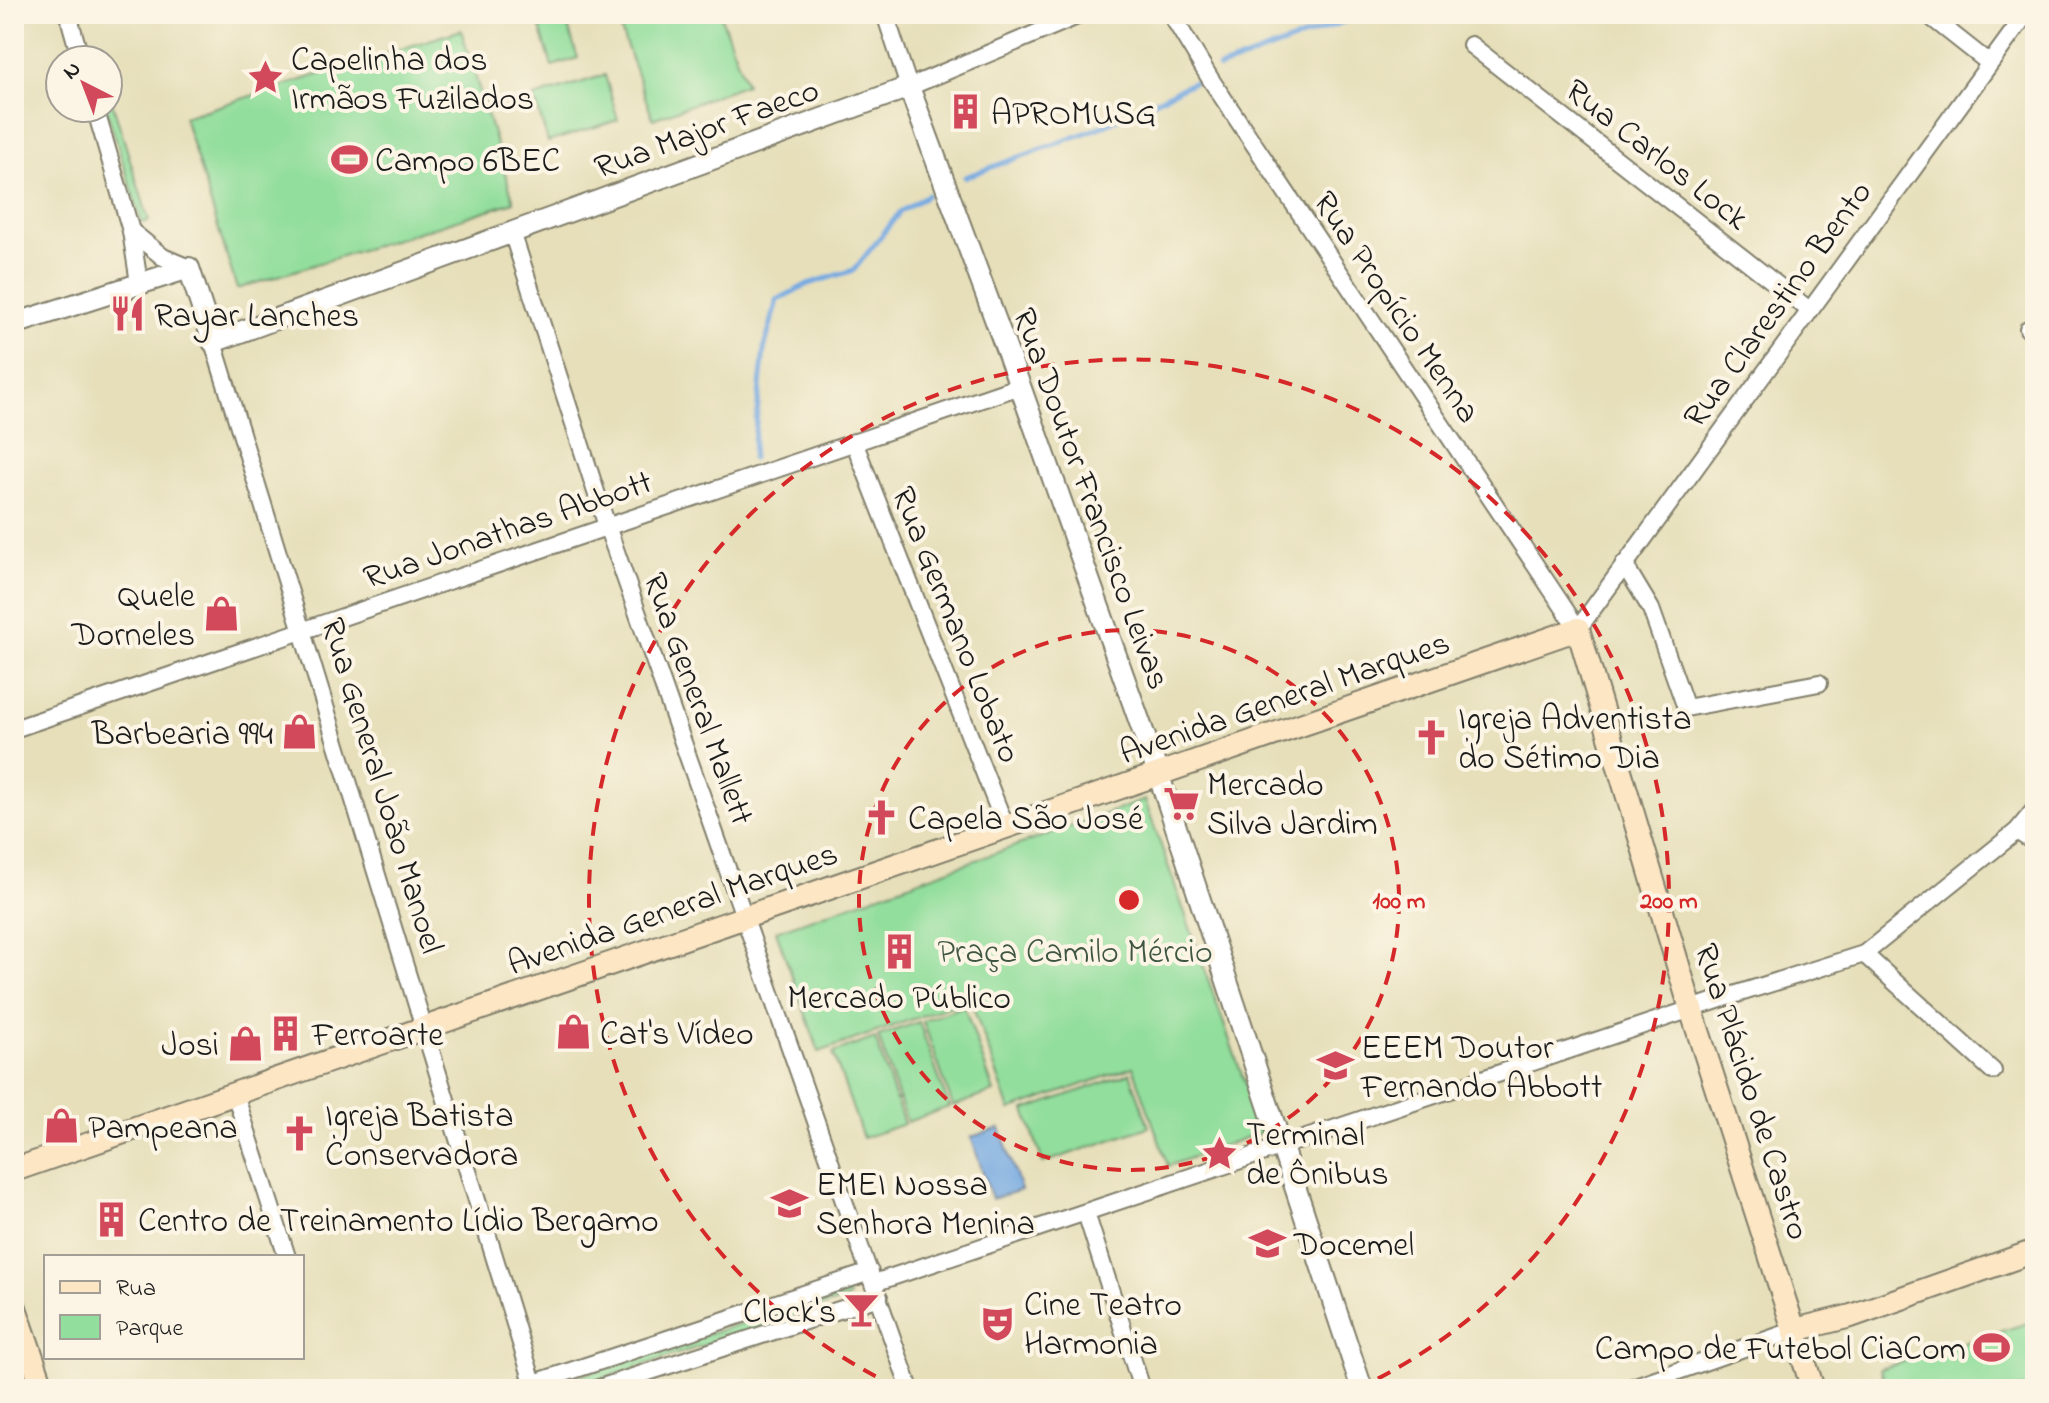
<svg xmlns="http://www.w3.org/2000/svg" width="2049" height="1403" viewBox="0 0 2049 1403" font-family="'Indie Flower',sans-serif">
<style>
.green{fill:#92de9c;stroke:#577d5c;stroke-width:2}
.water{fill:#75a9e1;stroke:#48627e;stroke-width:2}
.lines{fill:none;stroke-linecap:round;stroke-linejoin:round}
.stream{stroke:#75a9e1;stroke-width:5}
.minor-casing{stroke:#817e6b;stroke-width:20}
.tertiary-casing{stroke:#817e6b;stroke-width:24}
.secondary-casing{stroke:#817e6b;stroke-width:26}
.minor{stroke:#fff;stroke-width:16}
.tertiary{stroke:#fff;stroke-width:20}
.secondary{stroke:#fce6c4;stroke-width:22}
.ring{fill:none;stroke:#d62828;stroke-width:4;stroke-dasharray:14 10}
.labels{text-anchor:middle;stroke-width:8;stroke-linejoin:round;paint-order:stroke}
.poi-label{font-size:34px;fill:#1c1c1c;stroke:#fcf5e5;text-anchor:start}
.street-label{font-size:34px;fill:#1c1c1c;stroke:#fcf5e5}
.park-label{font-size:34px;fill:#3f5642;stroke:#fcf5e5}
.centre{fill:#d62828;stroke:#fcf5e5;stroke-width:4}
.ring-label{font-size:24px;text-anchor:middle;font-weight:bold;fill:#d62828;stroke:#fcf5e5;stroke-width:8;stroke-linejoin:round;paint-order:stroke}
</style>
<rect width="100%" height="100%" fill="#fcf5e5"/>
<filter id="ink" filterUnits="userSpaceOnUse"><feTurbulence type="fractalNoise" baseFrequency=".0125" numOctaves="2"/><feDisplacementMap in="SourceGraphic" scale="16" xChannelSelector="R" yChannelSelector="G"/><feConvolveMatrix kernelMatrix="1 2 1 2 8 2 1 2 1" color-interpolation-filters="sRGB"/></filter>
<filter id="wash" filterUnits="userSpaceOnUse"><feTurbulence type="fractalNoise" baseFrequency=".006" numOctaves="4" result="noise"/><feDisplacementMap in="SourceGraphic" scale="32" xChannelSelector="R" yChannelSelector="G"/><feGaussianBlur stdDeviation="1.8" result="paint"/><feColorMatrix in="noise" values="0 0 0 0 0 0 0 0 0 0 0 0 0 0 0 0 0 1.4 0 .05"/><feComposite in="paint" operator="in"/></filter>
<g filter="url(#wash)">
<rect width="100%" height="100%" fill="#e6dfba"/>
<!-- green -->
<g class="green">
<path d="M 564,14 L 578,58 L 552,66 L 538,21 Z"/>
<path d="M 615,14 L 720,14 L 746,84 L 653,119 Z"/>
<path d="M 461,30 L 514,202 L 237,289 L 184,117 Z"/>
<path d="M 605,75 L 618,120 L 548,142 L 534,97 Z"/>
<path d="M 108,89 L 149,221 L 142,223 L 106,108 Z"/>
<path d="M 1145,800 L 1262,1132 L 1168,1166 L 1133,1067 L 1010,1110 L 970,999 L 819,1052 L 776,931 Z"/>
<path d="M 964,1006 L 994,1092 L 953,1106 L 923,1021 Z"/>
<path d="M 919,1022 L 949,1107 L 907,1122 L 878,1036 Z"/>
<path d="M 875,1038 L 904,1124 L 863,1138 L 833,1053 Z"/>
<path d="M 1130,1073 L 1149,1127 L 1043,1163 L 1025,1110 Z"/>
<path d="M 846,1289 L 849,1298 L 570,1389 L 554,1389 L 552,1385 Z"/>
<path d="M 2034,1321 L 2035,1389 L 1886,1389 L 1880,1369 Z"/>
</g>
<!-- water -->
<path class="water" d="M 1000,1128 L 1021,1190 L 992,1199 L 971,1137 Z"/>
<g class="lines">
<!-- stream -->
<g class="stream">
<path d="M 1219,68 L 1365,14"/>
<path d="M 965,177 L 1096,129 L 1194,82"/>
<path d="M 752,459 L 764,350 L 777,300 L 808,284 L 854,270 L 900,212 L 927,195"/>
</g>
</g>
</g>
<g filter="url(#ink)">
<g class="lines">
<defs>
<g id="minor">
<path d="M 68,14 L 81,60"/>
<path d="M 885,14 L 909,87 L 1082,14"/>
<path d="M 1171,14 L 1211,80 L 1578,629 L 2026,14"/>
<path d="M 1927,14 L 1989,63"/>
<path d="M 1471,45 L 1808,309"/>
<path d="M 95,108 L 131,231 L 139,283"/>
<path d="M 131,231 L 163,257 L 189,268"/>
<path d="M 512,232 L 607,526 L 910,1389"/>
<path d="M 2028,329 L 2035,335"/>
<path d="M 213,342 L 535,1389"/>
<path d="M 854,442 L 1006,828"/>
<path d="M 1624,564 L 1651,609 L 1686,708 L 1819,683"/>
<path d="M 14,729 L 1020,386"/>
<path d="M 2017,831 L 2035,843"/>
<path d="M 1864,954 L 1993,1071"/>
<path d="M 235,1094 L 287,1257"/>
<path d="M 1086,1213 L 1142,1389"/>
<path d="M 874,1283 L 1721,999 L 1864,954 L 2017,831 L 2035,809"/>
<path d="M 516,1389 L 870,1272"/>
<path d="M 596,1389 L 879,1297"/>
<path d="M 1627,1389 L 1795,1330"/>
</g>
<path id="tertiary" d="M 14,324 L 189,268 L 213,342 L 909,87 L 1020,386 L 1159,776 L 1362,1389"/>
<g id="secondary">
<path d="M 14,1170 L 1578,629 L 1691,1009 L 1813,1389"/>
<path d="M 14,1305 L 43,1389"/>
<path d="M 1795,1330 L 1851,1316 L 2035,1251"/>
</g>
</defs>
<!-- minor casing -->
<use href="#minor" class="minor-casing"/>
<!-- tertiary casing -->
<use href="#tertiary" class="tertiary-casing"/>
<!-- secondary casing -->
<use href="#secondary" class="secondary-casing"/>
<!-- minor -->
<use href="#minor" class="minor"/>
<!-- tertiary -->
<use href="#tertiary" class="tertiary"/>
<!-- secondary -->
<use href="#secondary" class="secondary"/>
</g>
</g>
<!-- distance rings -->
<g class="ring">
<circle cx="1129" cy="900" r="270"/>
<path d="M897 1387A540 540 0 1 1 1361 1387"/>
</g>
<!-- icons -->
<defs>
<symbol id="sight-bare" viewBox="-9 -9 18 18"><path d="M0-6L1.8-2.2L6-1.7L2.9 1.2L3.7 5.4L0 3.3L-3.7 5.4L-2.9 1.2L-6-1.7L-1.8-2.2Z" fill="#d1495b" stroke="#fcf5e5" stroke-width="2.5" paint-order="stroke"/></symbol>
<symbol id="building-bare" viewBox="-9 -9 18 18"><path d="M-4-6H4V6H1V3H-1V6H-4ZM-2.5-4.3h1.7v1.8h-1.7ZM.8-4.3h1.7v1.8H.8ZM-2.5-1h1.7V.8h-1.7ZM.8-1h1.7V.8H.8Z" fill="#d1495b" stroke="#fcf5e5" stroke-width="2.5" paint-order="stroke"/></symbol>
<symbol id="stadium-bare" viewBox="-9 -9 18 18"><path d="M0-5a6.5 5 0 1 0 0 10a6.5 5 0 1 0 0-10ZM-3.5-1.8h7v3.6h-7Z" fill="#d1495b" stroke="#fcf5e5" stroke-width="2.5" paint-order="stroke"/></symbol>
<symbol id="restaurant-bare" viewBox="-9 -9 18 18"><path d="M-5-6h1v4h1v-4h1v4h1v-4h1v5L-1.5 .5V6h-2V.5L-5-1ZM5-6V6H3V1.5H1.5Q1.5-4 5-6Z" fill="#d1495b" stroke="#fcf5e5" stroke-width="2.5" paint-order="stroke"/></symbol>
<symbol id="shop-bare" viewBox="-9 -9 18 18"><path d="M-5-2.5h2.3a2.7 3.5 0 0 1 5.4 0H5L5.5 6h-11ZM-1.5-2.5h3a1.5 2.3 0 0 0-3 0Z" fill="#d1495b" stroke="#fcf5e5" stroke-width="2.5" paint-order="stroke"/></symbol>
<symbol id="church-bare" viewBox="-9 -9 18 18"><path d="M-1.2-6h2.4v3.5h3.3v2.4h-3.3V6h-2.4V-.1h-3.3v-2.4h3.3Z" fill="#d1495b" stroke="#fcf5e5" stroke-width="2.5" paint-order="stroke"/></symbol>
<symbol id="supermarket-bare" viewBox="-9 -9 18 18"><path d="M-6-5.5h2.5l.6 2H6L4.5 2H-2.5L-4.4-4H-6ZM-1.5 3.2a1.3 1.3 0 1 0 .1 0ZM3 3.2a1.3 1.3 0 1 0 .1 0Z" fill="#d1495b" stroke="#fcf5e5" stroke-width="2.5" paint-order="stroke"/></symbol>
<symbol id="school-bare" viewBox="-9 -9 18 18"><path d="M0-5L7-2L0 1L-7-2ZM-4 1L0 2.5L4 1V4Q0 6-4 4Z" fill="#d1495b" stroke="#fcf5e5" stroke-width="2.5" paint-order="stroke"/></symbol>
<symbol id="bar-bare" viewBox="-9 -9 18 18"><path d="M-6-5H6L.8 .8V4.5H3.5V6h-7V4.5H-.8V.8Z" fill="#d1495b" stroke="#fcf5e5" stroke-width="2.5" paint-order="stroke"/></symbol>
<symbol id="theatre-bare" viewBox="-9 -9 18 18"><path d="M-5-5.5Q0-4 5-5.5V0Q5 5 0 6Q-5 5-5 0ZM-3.3-2.5H-1v1.5H-3.3ZM1-2.5H3.3v1.5H1ZM-2.8 1Q0 5.5 2.8 1Z" fill="#d1495b" stroke="#fcf5e5" stroke-width="2.5" paint-order="stroke"/></symbol>
</defs>
<g fill-rule="evenodd">
<use href="#sight-bare" x="240" y="52" width="51" height="51"/>
<use href="#building-bare" x="940" y="86" width="51" height="51"/>
<use href="#stadium-bare" x="324" y="134" width="51" height="51"/>
<use href="#restaurant-bare" x="102" y="288" width="51" height="51"/>
<use href="#shop-bare" x="196" y="588" width="51" height="51"/>
<use href="#shop-bare" x="274" y="706" width="51" height="51"/>
<use href="#church-bare" x="1406" y="712" width="51" height="51"/>
<use href="#supermarket-bare" x="1156" y="778" width="51" height="51"/>
<use href="#church-bare" x="856" y="792" width="51" height="51"/>
<use href="#building-bare" x="874" y="926" width="51" height="51"/>
<use href="#shop-bare" x="548" y="1006" width="51" height="51"/>
<use href="#building-bare" x="260" y="1008" width="51" height="51"/>
<use href="#shop-bare" x="220" y="1018" width="51" height="51"/>
<use href="#school-bare" x="1310" y="1040" width="51" height="51"/>
<use href="#shop-bare" x="36" y="1100" width="51" height="51"/>
<use href="#church-bare" x="274" y="1108" width="51" height="51"/>
<use href="#sight-bare" x="1194" y="1128" width="51" height="51"/>
<use href="#school-bare" x="764" y="1178" width="51" height="51"/>
<use href="#building-bare" x="86" y="1194" width="51" height="51"/>
<use href="#school-bare" x="1242" y="1218" width="51" height="51"/>
<use href="#bar-bare" x="836" y="1284" width="51" height="51"/>
<use href="#theatre-bare" x="972" y="1298" width="51" height="51"/>
<use href="#stadium-bare" x="1966" y="1322" width="51" height="51"/>
</g>
<g class="labels">
<!-- poi labels -->
<g class="poi-label">
<text x="291" y="70">Capelinha dos<tspan x="291" dy="39">Irmãos Fuzilados</tspan></text>
<text x="991" y="124">APROMUSG</text>
<text x="375" y="171">Campo 6BEC</text>
<text x="154" y="326">Rayar Lanches</text>
<text x="195" y="606" text-anchor="end">Quele<tspan x="195" dy="39">Dorneles</tspan></text>
<text x="1458" y="729">Igreja Adventista<tspan x="1458" dy="39">do Sétimo Dia</tspan></text>
<text x="273" y="744" text-anchor="end">Barbearia 994</text>
<text x="1207" y="795">Mercado<tspan x="1207" dy="39">Silva Jardim</tspan></text>
<text x="908" y="829">Capela São José</text>
<text x="899" y="1008" text-anchor="middle">Mercado Público</text>
<text x="600" y="1044">Cat's Vídeo</text>
<text x="312" y="1045">Ferroarte</text>
<text x="219" y="1055" text-anchor="end">Josi</text>
<text x="1361" y="1058">EEEM Doutor<tspan x="1361" dy="39">Fernando Abbott</tspan></text>
<text x="325" y="1126">Igreja Batista<tspan x="325" dy="39">Conservadora</tspan></text>
<text x="88" y="1138">Pampeana</text>
<text x="1246" y="1145">Terminal<tspan x="1246" dy="39">de Ônibus</tspan></text>
<text x="816" y="1195">EMEI Nossa<tspan x="816" dy="39">Senhora Menina</tspan></text>
<text x="138" y="1231">Centro de Treinamento Lídio Bergamo</text>
<text x="1294" y="1255">Docemel</text>
<text x="1024" y="1315">Cine Teatro<tspan x="1024" dy="39">Harmonia</tspan></text>
<text x="836" y="1322" text-anchor="end">Clock's</text>
<text x="1966" y="1359" text-anchor="end">Campo de Futebol CiaCom</text>
</g>
<!-- street labels -->
<g class="street-label">
<text transform="translate(706 127) rotate(-20)" y="12">Rua Major Faeco</text>
<text transform="translate(1658 153) rotate(38)" y="12">Rua Carlos Lock</text>
<text transform="translate(1776 303) rotate(-54)" y="12">Rua Clarestino Bento</text>
<text transform="translate(1398 306) rotate(56)" y="12">Rua Propício Menna</text>
<text transform="translate(1093 498) rotate(70)" y="12">Rua Doutor Francisco Leivas</text>
<text transform="translate(507 528) rotate(-19)" y="12">Rua Jonathas Abbott</text>
<text transform="translate(958 624) rotate(68)" y="12">Rua Germano Lobato</text>
<text transform="translate(1284 696) rotate(-19)" y="12">Avenida General Marques</text>
<text transform="translate(700 698) rotate(70)" y="12">Rua General Mallett</text>
<text transform="translate(384 785) rotate(73)" y="12">Rua General João Manoel</text>
<text transform="translate(672 907) rotate(-19)" y="12">Avenida General Marques</text>
<text transform="translate(1754 1091) rotate(72)" y="12">Rua Plácido de Castro</text>
</g>
<!-- park labels -->
<g class="park-label">
<text x="1075" y="962">Praça Camilo Mércio</text>
</g>
</g>
<circle cx="1129" cy="900" r="12" class="centre"/>
<g class="ring-label">
<text x="1399" y="908">100 m</text>
<text x="1669" y="908">200 m</text>
</g>
<!-- margin -->
<rect width="2049" height="1403" fill="none" stroke="#fcf5e5" stroke-width="48"/>
<!-- legend -->
<rect x="44" y="1255" width="260" height="104" fill="#fcf5e5" stroke="#a29e95" stroke-width="2"/>
<rect x="60" y="1281" width="40" height="12" fill="#fce6c4" stroke="#a29e95" stroke-width="2"/>
<text x="116" y="1295" font-size="24" fill="#1c1c1c">Rua</text>
<rect x="60" y="1315" width="40" height="24" fill="#92de9c" stroke="#a29e95" stroke-width="2"/>
<text x="116" y="1335" font-size="24" fill="#1c1c1c">Parque</text>
<!-- north arrow -->
<g transform="translate(84 84) rotate(318)"><circle r="38" fill="#fcf5e5" stroke="#a29e95" stroke-width="2"/>
<path d="M0-6L14 30L0 20L-14 30Z" fill="#d1495b"/>
<text y="-12" font-size="22" font-weight="bold" text-anchor="middle" fill="#1c1c1c">N</text>
</g>
</svg>
